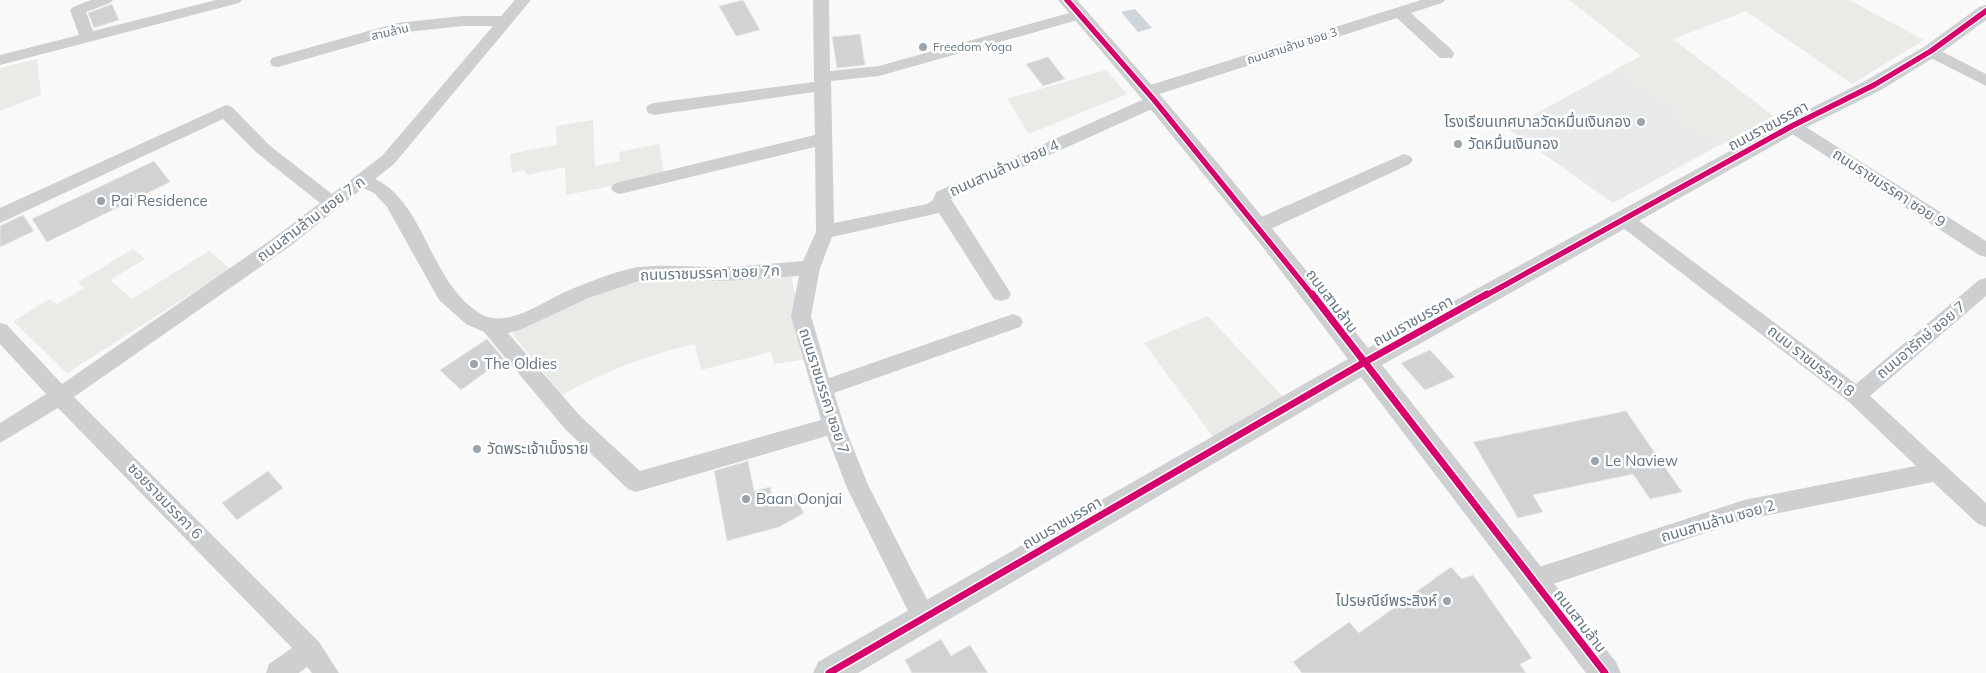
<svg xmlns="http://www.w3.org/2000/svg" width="1986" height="673" viewBox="0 0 1986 673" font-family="Mulish,'Noto Sans Thai',sans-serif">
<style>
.built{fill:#e8e9e9}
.green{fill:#e8ebe6}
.water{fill:#ced6d9}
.building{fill:#d0d2d3;stroke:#e8e8e8}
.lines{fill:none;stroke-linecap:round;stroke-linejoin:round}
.minor{fill:#cecfd0;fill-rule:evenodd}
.tertiary{fill:#cecfd0;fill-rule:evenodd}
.cycleway-far1-casing{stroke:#fff;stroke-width:8}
.cycleway-casing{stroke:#fff;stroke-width:10}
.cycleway-far1{stroke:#d6006c;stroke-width:5.5}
.cycleway{stroke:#d6006c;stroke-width:7}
.poi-dot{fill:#99a4ac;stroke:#fff;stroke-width:2}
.labels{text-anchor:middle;stroke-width:5;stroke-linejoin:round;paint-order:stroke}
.far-street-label{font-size:12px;fill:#657683;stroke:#fff}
.far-poi-label{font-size:12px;fill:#657683;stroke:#fff;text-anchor:start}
.poi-label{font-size:15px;fill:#657683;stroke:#fff;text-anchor:start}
.street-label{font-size:15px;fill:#657683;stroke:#fff}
</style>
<rect width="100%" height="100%" fill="#f9f9f9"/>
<!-- built -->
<path class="built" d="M 1672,39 L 1773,116 L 1613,203 L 1508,129 Z"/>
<!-- green -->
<g class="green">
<path d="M 1569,0 L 1849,0 L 1924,40 L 1852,84 L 1746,11 L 1673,39 L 1773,116 L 1719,146 L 1673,116 L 1679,112 L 1615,70 L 1641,56 Z"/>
<path d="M 37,59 L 41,95 L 0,111 L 0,68 Z"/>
<path d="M 1106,70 L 1127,94 L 1029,134 L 1007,99 Z"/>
<path d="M 593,120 L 595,166 L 620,161 L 619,152 L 659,144 L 664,175 L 566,195 L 565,167 L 527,175 L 524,170 L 512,173 L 510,154 L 557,145 L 556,126 Z"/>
<path d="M 133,249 L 145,259 L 110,280 L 132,299 L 209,251 L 230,269 L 67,373 L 13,321 L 50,299 L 57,304 L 84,288 L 78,282 Z"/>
<path d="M 791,274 L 807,359 L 774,364 L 771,352 L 701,370 L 695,344 C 648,354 604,372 562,395 L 513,335 L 514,329 L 558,309 L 639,281 Z"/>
<path d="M 1208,316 L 1286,400 L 1214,438 L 1144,343 Z"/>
</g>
<!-- water -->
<path class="water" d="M 1135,9 L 1152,28 L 1138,32 L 1121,12 Z"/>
<!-- building -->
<g class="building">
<path d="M 743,0 L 760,30 L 736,36 L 719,6 Z"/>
<path d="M 112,4 L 119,20 L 94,28 L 88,13 Z"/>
<path d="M 860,34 L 865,65 L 837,68 L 832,37 Z"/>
<path d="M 1048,57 L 1065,79 L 1043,86 L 1026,64 Z"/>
<path d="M 154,161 L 170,182 L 47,242 L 32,219 Z"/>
<path d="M 23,215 L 34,231 L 0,247 L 0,226 Z"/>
<path d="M 487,339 L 504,359 L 461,390 L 440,370 Z"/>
<path d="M 1430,350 L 1455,377 L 1425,390 L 1401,363 Z"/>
<path d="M 1626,411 L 1682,492 L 1650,499 L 1633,474 L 1533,495 L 1543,512 L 1518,518 L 1473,442 Z"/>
<path d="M 748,461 L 754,491 L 770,487 L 774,504 L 793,494 L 804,513 L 779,527 L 727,541 L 714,471 Z"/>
<path d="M 268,471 L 283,488 L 237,520 L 222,503 Z"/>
<path d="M 1451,567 L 1462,579 L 1473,575 L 1532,658 L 1520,664 L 1526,673 L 1302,673 L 1293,662 L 1349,622 L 1359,633 Z"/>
<path d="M 941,639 L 951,656 L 970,645 L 988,673 L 912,673 L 905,660 Z"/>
</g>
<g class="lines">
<!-- minor -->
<g class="minor">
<path d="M 91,0 L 113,0 L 110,3 L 86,12 L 93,31 L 216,0 L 242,0 L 239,3 L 0,65 L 0,55 L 79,35 L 70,10 L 73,7 Z"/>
<path d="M 515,0 L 531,0 L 394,164 L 375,179 C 425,202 430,284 481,314 C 508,330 546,299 572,289 C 589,282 624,268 640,267 C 667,264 694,267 720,267 C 748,266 776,263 803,261 L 816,232 L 815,147 L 620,194 L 614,192 L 611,188 L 614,184 L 620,182 L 815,135 L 814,92 L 654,115 L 648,113 L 646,109 L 648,105 L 654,103 L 814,82 L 813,0 L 829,0 L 830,71 L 879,66 L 1080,10 L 1088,15 L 1085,18 L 879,76 L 831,81 L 834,223 L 927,204 L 933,200 L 936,192 L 1149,97 L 1161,97 L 1163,101 L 1161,105 L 951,199 L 1008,289 L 1011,294 L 1008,299 L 1001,301 L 994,299 L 939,213 L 832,237 L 820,268 L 811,316 L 829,378 L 1013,314 L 1020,317 L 1023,322 L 1020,327 L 834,393 L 844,425 L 868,485 L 936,617 L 933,625 L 924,628 L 915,625 L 847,488 L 827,436 L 636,492 L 628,489 L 565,429 L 484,332 L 466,324 L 439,300 L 387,207 L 374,193 L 363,188 L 289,247 L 74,397 L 319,642 L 339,673 L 312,673 L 307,667 L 299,673 L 266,673 L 269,664 L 292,648 L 58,408 L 0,443 L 0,423 L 46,394 L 0,344 L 0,323 L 7,325 L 62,384 L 275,237 L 320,203 L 257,153 L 223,119 L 0,223 L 0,208 L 226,105 L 232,107 L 269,145 L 332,194 L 382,156 L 493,26 L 462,26 L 398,33 L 278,67 L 272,66 L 270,62 L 272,58 L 397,23 L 462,16 L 501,16 ZM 799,276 L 791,316 L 821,420 L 640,471 L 581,417 L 508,333 L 522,329 L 586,299 L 639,281 L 722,281 Z"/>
<path d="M 1421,0 L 1445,0 L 1442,3 L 1411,13 L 1452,50 L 1454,54 L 1452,58 L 1440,58 L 1397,18 L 1153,96 L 1141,96 L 1139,92 L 1141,88 Z"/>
<path d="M 1931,46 L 1986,74 L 1986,86 L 1925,55 L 1923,51 L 1925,47 Z"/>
<path d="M 1792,120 L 1798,122 L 1986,241 L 1986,257 L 1979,255 L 1786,130 L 1784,126 L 1786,122 Z"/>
<path d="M 1404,154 L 1410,156 L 1413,160 L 1410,164 L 1266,231 L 1259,233 L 1252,231 L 1250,226 L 1252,221 Z"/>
<path d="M 1624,212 L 1630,214 L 1856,384 L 1979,280 L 1986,278 L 1986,296 L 1870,396 L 1986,503 L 1986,527 L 1978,524 L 1933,482 L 1744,520 L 1532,591 L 1524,588 L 1520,580 L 1524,572 L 1744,500 L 1916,466 L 1849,402 L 1618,224 L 1615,219 L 1618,214 Z"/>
</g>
<!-- tertiary -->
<path class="tertiary" d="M 1058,0 L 1077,0 C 1178,113 1274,229 1368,348 L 1785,121 L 1867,80 L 1924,47 L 1979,7 L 1986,5 L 1986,20 L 1938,55 L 1881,90 L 1799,131 L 1382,365 L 1616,662 L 1621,673 L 1586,673 L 1361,377 L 858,673 L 813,673 L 818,662 L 1348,359 L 1262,246 L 1148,106 Z"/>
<defs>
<g id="cycleway-far1">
<path d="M 1067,0 L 1155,101 L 1313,296"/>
<path d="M 1485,296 L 1792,126 L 1874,85 L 1931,51 L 1986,11"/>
</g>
<g id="cycleway">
<path d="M 1312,294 L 1605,673"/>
<path d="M 829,673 L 1363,363 L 1487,294"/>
</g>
</defs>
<!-- cycleway-far1 casing -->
<use href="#cycleway-far1" class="cycleway-far1-casing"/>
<!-- cycleway casing -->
<use href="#cycleway" class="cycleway-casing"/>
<!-- cycleway-far1 -->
<use href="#cycleway-far1" class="cycleway-far1"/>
<!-- cycleway -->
<use href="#cycleway" class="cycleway"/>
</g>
<!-- markers -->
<g class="poi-dot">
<circle cx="923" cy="47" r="5"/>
<circle cx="1641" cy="122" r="5"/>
<circle cx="1458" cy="144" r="5"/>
<circle cx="101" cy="201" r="5"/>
<circle cx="474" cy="364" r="5"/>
<circle cx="477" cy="449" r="5"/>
<circle cx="1595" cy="461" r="5"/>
<circle cx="746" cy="499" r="5"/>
<circle cx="1447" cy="601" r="5"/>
</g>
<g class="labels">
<!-- far-street labels -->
<g class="far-street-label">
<text transform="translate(390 32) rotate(-13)" y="4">สามล้าน</text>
<text transform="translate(1292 46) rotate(-18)" y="4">ถนนสามล้าน ซอย 3</text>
</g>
<!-- far-poi labels -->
<g class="far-poi-label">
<text x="933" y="51">Freedom Yoga</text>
</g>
<!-- poi labels -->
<g class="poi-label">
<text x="1631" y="127" text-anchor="end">โรงเรียนเทศบาลวัดหมื่นเงินกอง</text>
<text x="1468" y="149">วัดหมื่นเงินกอง</text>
<text x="111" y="206">Pai Residence</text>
<text x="484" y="369">The Oldies</text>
<text x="487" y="454">วัดพระเจ้าเม็งราย</text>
<text x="1605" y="466">Le Naview</text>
<text x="756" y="504">Baan Oonjai</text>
<text x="1437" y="606" text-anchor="end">ไปรษณีย์พระสิงห์</text>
</g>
<!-- street labels -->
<g class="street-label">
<text transform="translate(1768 126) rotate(-28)" y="5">ถนนราชมรรคา</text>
<text transform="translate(1004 168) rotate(-24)" y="5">ถนนสามล้าน ซอย 4</text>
<text transform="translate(1889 188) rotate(33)" y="5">ถนนราชมรรคา ซอย 9</text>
<text transform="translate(311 219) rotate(-37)" y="5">ถนนสามล้าน ซอย 7 ก</text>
<text transform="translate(710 273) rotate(-2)" y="5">ถนนราชมรรคา ซอย 7ก</text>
<text transform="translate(1332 301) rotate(53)" y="5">ถนนสามล้าน</text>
<text transform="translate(1413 321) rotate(-29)" y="5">ถนนราชมรรคา</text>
<text transform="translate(1921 340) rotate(-40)" y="5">ถนนอารักษ์ ซอย 7</text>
<text transform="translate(1811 361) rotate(38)" y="5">ถนน ราชมรรคา 8</text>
<text transform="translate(824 391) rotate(72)" y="5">ถนนราชมรรคา ซอย 7</text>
<text transform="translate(165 501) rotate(46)" y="5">ซอยราชมรรคา 6</text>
<text transform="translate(1718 521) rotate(-16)" y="5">ถนนสามล้าน ซอย 2</text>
<text transform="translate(1062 523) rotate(-30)" y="5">ถนนราชมรรคา</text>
<text transform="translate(1580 621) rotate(52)" y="5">ถนนสามล้าน</text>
</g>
</g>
</svg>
